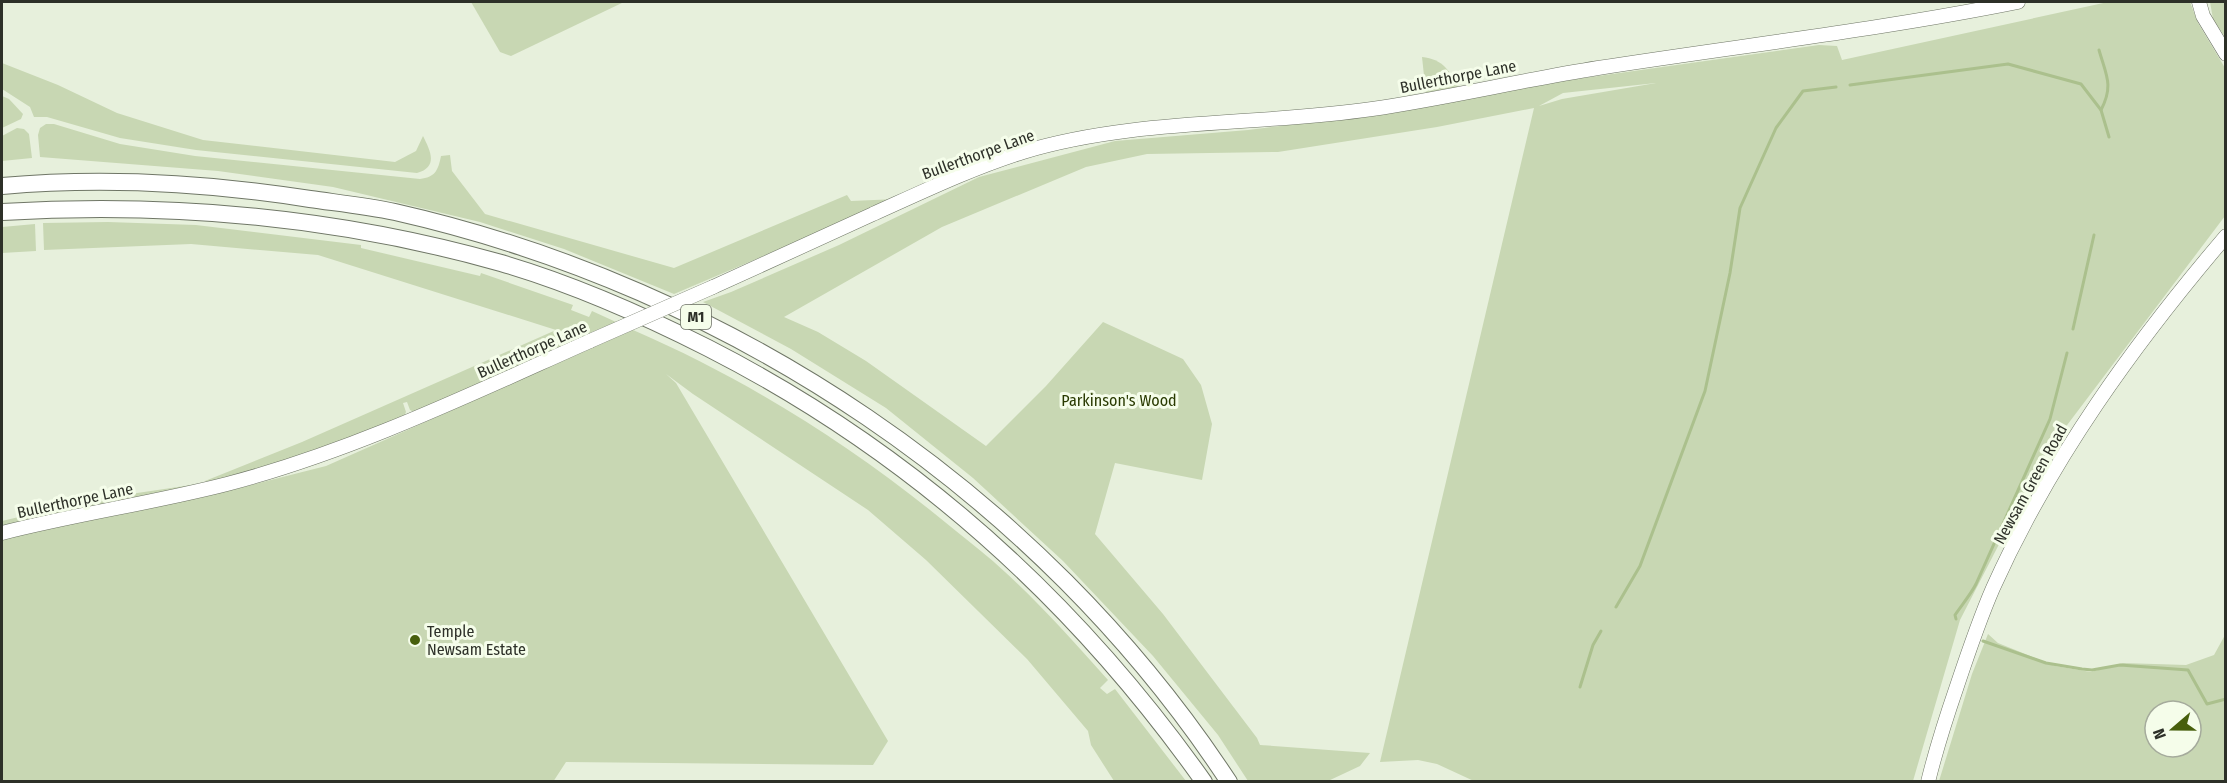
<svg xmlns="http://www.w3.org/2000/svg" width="2227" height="783" viewBox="0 0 2227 783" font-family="'Fira Sans Condensed',sans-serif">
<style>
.green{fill:#c8d7b3;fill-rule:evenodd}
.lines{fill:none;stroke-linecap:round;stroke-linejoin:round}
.stream{stroke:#abc08d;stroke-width:3}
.secondary-casing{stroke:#6f7666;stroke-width:15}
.highway-casing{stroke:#6f7666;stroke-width:18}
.secondary{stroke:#fff;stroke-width:14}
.highway{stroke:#fff;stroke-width:16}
.secondary-bridge-casing{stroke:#6f7666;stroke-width:15;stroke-linecap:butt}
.secondary-bridge{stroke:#fff;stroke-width:14}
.poi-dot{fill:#475f0c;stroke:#f5fdea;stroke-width:2}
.labels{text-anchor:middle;stroke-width:6;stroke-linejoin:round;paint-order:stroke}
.shield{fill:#f5fdea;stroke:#696e62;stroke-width:1.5}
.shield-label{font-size:15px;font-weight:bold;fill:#2d3028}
.street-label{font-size:16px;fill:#2d3028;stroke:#f5fdea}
.park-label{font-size:16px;fill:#293a00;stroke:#f5fdea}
.poi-label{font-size:16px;fill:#2d3028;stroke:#f5fdea;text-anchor:start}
</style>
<rect width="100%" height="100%" fill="#e7f0dc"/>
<!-- green -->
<g class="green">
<path d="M 471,2 L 624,2 L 511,56 L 500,52 Z"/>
<path d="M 2108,2 L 2190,2 L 2198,23 L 2225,68 L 2225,216 L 2046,453 L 1960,620 L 1913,781 L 1476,782 L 1437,764 L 1418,760 L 1380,762 L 1534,108 L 1437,127 L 1278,152 L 1147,154 L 1086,167 L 942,227 L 784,317 L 818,332 L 866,361 L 986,446 L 1046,386 L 1103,322 L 1183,359 L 1201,385 L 1212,424 L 1202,480 L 1115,463 L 1095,534 L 1163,614 L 1257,738 L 1260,745 L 1370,753 L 1360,766 L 1328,781 L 1248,781 L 1218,735 L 1153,656 L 1063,561 L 973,478 L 886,408 L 791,349 L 703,302 L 731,292 L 839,245 L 979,177 L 1115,141 L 1248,130 L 1398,111 L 1541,84 L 1819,45 L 1837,46 L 1842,60 ZM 1656,83 L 1562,99 L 1539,106 L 1563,93 Z"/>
<path d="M 2210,2 L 2225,2 L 2225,37 L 2213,19 Z"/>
<path d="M 1422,57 C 1443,59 1450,71 1459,89 L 1426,94 Z"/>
<path d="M 2,63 L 58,85 L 117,113 L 203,140 L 395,162 L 416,151 L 423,136 C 430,150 439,167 417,173 L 196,150 L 120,138 L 47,117 L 34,117 L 30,107 L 2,89 Z"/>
<path d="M 2,96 L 9,99 L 23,114 L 21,119 L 2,128 Z"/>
<path d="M 46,124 L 54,124 L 120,144 L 195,156 L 420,179 C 435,177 438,171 441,156 L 450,155 L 452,171 L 485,214 L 674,268 L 847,195 L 851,201 L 897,199 L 674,294 L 564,249 L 480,222 L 333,187 L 218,171 L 40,157 L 38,135 L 40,128 Z"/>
<path d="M 17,128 L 24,129 L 29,134 L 32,158 L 2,161 L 2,136 Z"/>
<path d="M 108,222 L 196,225 L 361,245 L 361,248 L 480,276 L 481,273 L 573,305 L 571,310 L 589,317 L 592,311 L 616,322 L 587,334 L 587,337 L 416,413 L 410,410 L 407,402 L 403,403 L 406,412 L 403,419 L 315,452 L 211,484 L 205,481 L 302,442 L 556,330 L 318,255 L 191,244 L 44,250 L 43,223 Z"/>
<path d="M 35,224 L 36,251 L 2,253 L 2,227 Z"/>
<path d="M 633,330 C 751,381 857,449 956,531 C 972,544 989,557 1005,572 C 1041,605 1075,643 1108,680 L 1100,688 L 1107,694 L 1115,689 L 1186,781 L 1114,781 L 1091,745 L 1088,731 L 1027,659 L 926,560 L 868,510 L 693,394 L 666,374 L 676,383 L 888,741 L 873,765 L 566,762 L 553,782 L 2,782 L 2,540 L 48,527 L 203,497 L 326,466 Z"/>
<path d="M 198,484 L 196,486 L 2,529 L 2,521 L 90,500 Z"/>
<path d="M 1988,634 L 1998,643 L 2055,666 L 2091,672 L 2123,663 L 2186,665 L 2214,655 L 2225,635 L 2225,781 L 1939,781 L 1972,674 ZM 2155,711 L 2191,711 L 2191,747 L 2155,747 Z"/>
</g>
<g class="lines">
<!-- stream -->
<g class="stream">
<path d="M 2099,50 C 2106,75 2114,85 2101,110"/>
<path d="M 1850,85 L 2008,64 L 2081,84 L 2101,110 L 2109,137"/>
<path d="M 2073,329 L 2094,235"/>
<path d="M 1616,607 L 1640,566 L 1705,391 L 1730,273 L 1740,208 L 1776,128 L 1803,91 L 1836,87"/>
<path d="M 1956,619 L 1955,615 C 1961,606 1971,594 1976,584 L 2050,419 L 2067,353"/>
<path d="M 1983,641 L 2046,663 L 2082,669 L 2092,670 L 2120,665 L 2188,670 L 2207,704 L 2226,699"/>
<path d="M 1580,687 L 1593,645 L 1601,631"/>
</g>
<defs>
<g id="secondary">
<path d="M 2199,2 L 2203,16 L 2226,54"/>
<path d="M 713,287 C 767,262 820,238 873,214 C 922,192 972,168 1023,152 C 1136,118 1256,126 1372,109 C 1447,98 1522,80 1598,68 C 1738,46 1879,30 2018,2"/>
<path d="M 2,533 C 76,514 153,503 227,484 C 353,451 471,394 590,341"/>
<path d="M 1928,782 C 1936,749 1946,718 1957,686 C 1968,653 1979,620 1993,588 C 2051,459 2134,344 2226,236"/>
</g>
<g id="highway">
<path d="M 2,186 C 104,177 208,183 310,199 C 338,203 367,206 395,212 C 731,288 1039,493 1229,782"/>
<path d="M 2,212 C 170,202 338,217 501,263 C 573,284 641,314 708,348 C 910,451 1073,597 1204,782"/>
</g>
</defs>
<!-- secondary casing -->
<use href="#secondary" class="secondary-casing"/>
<!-- highway casing -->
<use href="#highway" class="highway-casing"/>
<!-- secondary -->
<use href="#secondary" class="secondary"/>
<!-- highway -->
<use href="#highway" class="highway"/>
<defs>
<path id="secondary-bridge" d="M 590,341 L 713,287"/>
</defs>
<!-- secondary-bridge casing -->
<use href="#secondary-bridge" class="secondary-bridge-casing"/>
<!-- secondary-bridge -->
<use href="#secondary-bridge" class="secondary-bridge"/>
</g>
<!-- markers -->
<circle class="poi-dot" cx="415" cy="640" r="6"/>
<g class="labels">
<!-- shield labels -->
<rect class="shield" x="681" y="305" width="30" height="24" rx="4.5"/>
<g class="shield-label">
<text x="696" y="322">M1</text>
</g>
<!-- street labels -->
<g class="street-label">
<text transform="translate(1458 76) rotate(-11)" y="6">Bullerthorpe Lane</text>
<text transform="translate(978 154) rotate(-20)" y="6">Bullerthorpe Lane</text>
<text transform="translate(532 349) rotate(-24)" y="6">Bullerthorpe Lane</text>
<text transform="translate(2030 484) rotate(-61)" y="6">Newsam Green Road</text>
<text transform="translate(75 500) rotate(-12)" y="6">Bullerthorpe Lane</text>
</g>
<!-- park labels -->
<g class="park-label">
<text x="1119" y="406">Parkinson's Wood</text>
</g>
<!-- poi labels -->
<g class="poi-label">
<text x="427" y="637">Temple<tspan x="427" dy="18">Newsam Estate</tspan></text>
</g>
</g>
<!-- border -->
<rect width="2227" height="783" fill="none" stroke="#2d3028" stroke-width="6"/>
<!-- north arrow -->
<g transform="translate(2173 729) rotate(250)"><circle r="28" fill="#f5fdea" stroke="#a5ab9c" stroke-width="1.5"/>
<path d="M0-4.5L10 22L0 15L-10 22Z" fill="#475f0c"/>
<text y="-9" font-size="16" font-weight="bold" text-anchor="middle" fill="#2d3028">N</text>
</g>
</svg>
